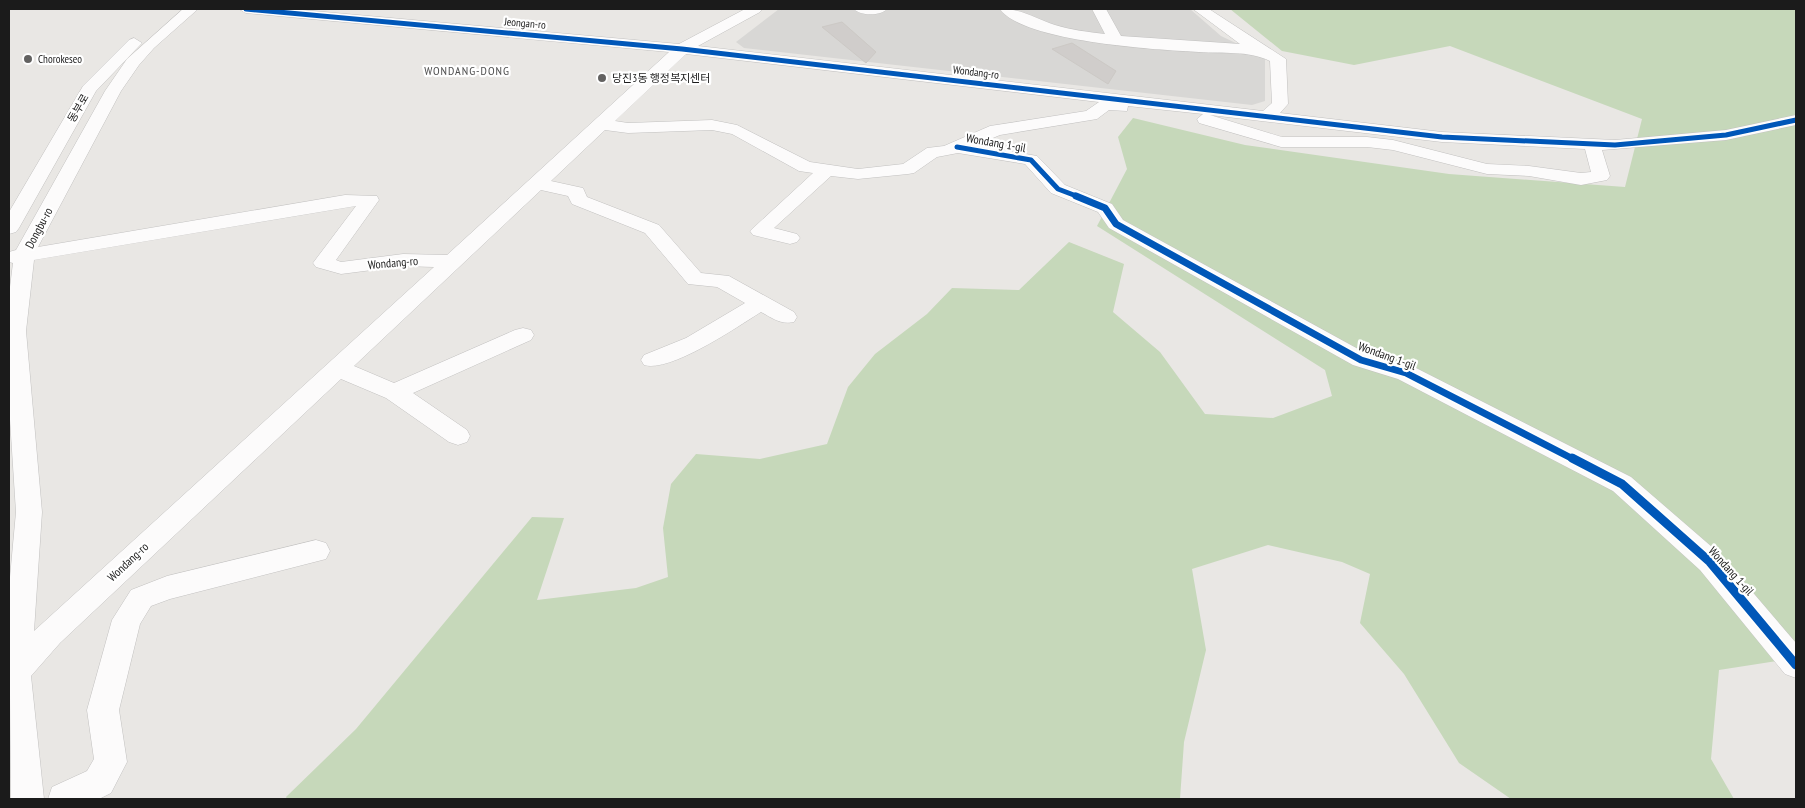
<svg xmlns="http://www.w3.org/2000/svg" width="1805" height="808" viewBox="0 0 1805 808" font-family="'PT Sans Narrow','Noto Sans KR',sans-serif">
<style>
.residential{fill:#d8d7d5}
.forest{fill:#c6d8ba}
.building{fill:#d0cdcb;stroke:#ccc9c5}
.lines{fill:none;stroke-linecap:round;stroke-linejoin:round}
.minor-casing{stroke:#c2c1c0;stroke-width:1}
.minor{fill:#fcfbfb;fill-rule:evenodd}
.cycleway-far2-casing{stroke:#fff;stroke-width:7}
.cycleway-far1-casing{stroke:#fff;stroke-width:10}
.cycleway-casing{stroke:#fff;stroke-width:12}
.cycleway-far2{stroke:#0057b8;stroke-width:5}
.cycleway-far1{stroke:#0057b8;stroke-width:7}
.cycleway{stroke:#0057b8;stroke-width:9}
.poi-dot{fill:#636261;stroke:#fff;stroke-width:2}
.labels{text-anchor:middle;stroke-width:4.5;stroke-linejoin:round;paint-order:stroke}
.far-street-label{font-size:11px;fill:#1b1b1b;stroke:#fff}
.far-poi-label{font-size:11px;fill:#1b1b1b;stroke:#fff;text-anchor:start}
.far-quarter-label{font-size:12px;letter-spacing:1px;fill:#4e4e4e;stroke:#fff}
.street-label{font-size:12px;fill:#1b1b1b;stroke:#fff}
</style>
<rect width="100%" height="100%" fill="#e9e7e4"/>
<!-- residential -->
<path class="residential" d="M 779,9 L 1190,9 L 1221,36 L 1265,57 L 1265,101 L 1252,105 L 744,48 L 736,42 Z"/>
<!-- forest -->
<path class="forest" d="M 1230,9 L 1796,9 L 1796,658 L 1719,670 L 1711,759 L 1734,799 L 1511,799 L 1459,763 L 1404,674 L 1360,623 L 1370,574 L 1342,562 L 1268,545 L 1192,569 L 1206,650 L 1184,742 L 1180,799 L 287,799 L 286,797 L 356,729 L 532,517 L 564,518 L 537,600 L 636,588 L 668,577 L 663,528 L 671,484 L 696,454 L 760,459 L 827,444 L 848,387 L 875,354 L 927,314 L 952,288 L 1019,290 L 1069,242 L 1124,264 L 1113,312 L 1160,352 L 1205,414 L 1273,418 L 1332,396 L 1325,370 L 1097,226 L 1127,169 L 1118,137 L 1133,118 L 1245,145 L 1449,174 L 1625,187 L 1642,119 L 1450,46 L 1354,65 L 1282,51 Z"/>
<!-- building -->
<g class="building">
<path d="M 842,22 L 876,52 L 866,63 L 822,27 Z"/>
<path d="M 1072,43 L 1116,71 L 1108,84 L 1052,49 Z"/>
</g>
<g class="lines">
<defs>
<g id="minor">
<path d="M 183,9 L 198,9 L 154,48 L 139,65 L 121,91 L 38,247 L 345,195 L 377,196 L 379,200 L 336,260 L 341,262 L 403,254 L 447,255 L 669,52 L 246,13 L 239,9 L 291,9 L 679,44 L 745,9 L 762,9 L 760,12 L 698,46 L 1263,111 L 1272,103 L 1270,61 C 1247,50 1224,54 1199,52 C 1159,50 1023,42 1000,9 C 1020,8 1036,19 1055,25 C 1071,30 1088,32 1105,34 L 1092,9 L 1106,9 L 1121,36 L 1240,44 L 1193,9 L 1209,9 L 1286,59 L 1288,104 L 1280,113 L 1442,132 L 1615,140 L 1726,130 L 1796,115 L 1796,125 L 1726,140 L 1602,150 L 1610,176 L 1607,180 L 1581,185 L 1529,176 L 1487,174 L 1393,150 L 1367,147 L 1281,147 L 1199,123 L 1197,119 L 1203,114 L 1128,106 L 1127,111 L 1109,110 L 1097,119 L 1000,135 L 976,145 L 1037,156 L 1065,185 L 1112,204 L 1123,220 L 1369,355 L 1414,367 L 1631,477 L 1720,554 L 1796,643 L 1796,678 L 1785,674 L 1700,570 L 1613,491 L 1398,379 L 1353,365 L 1109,228 L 1098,212 L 1051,193 L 1025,164 L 958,153 L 937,157 L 914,173 L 908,174 L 858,179 L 831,176 L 774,228 L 797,234 L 800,238 L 797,242 L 790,244 L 753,235 L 750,231 L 813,173 L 799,171 L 732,134 L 712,130 L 628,133 L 605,130 L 551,181 L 583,188 L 587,197 L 659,225 L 701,273 L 729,276 L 794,312 L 797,317 L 794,322 C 781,325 772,318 761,312 C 737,327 670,373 644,365 L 641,360 L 644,355 L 686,338 L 745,303 L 717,287 L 688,284 L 645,233 L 572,204 L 568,196 L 541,190 L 354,366 L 394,383 L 515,330 L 523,328 L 531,330 L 534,335 L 531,340 L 413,393 L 467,430 L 470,436 L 467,442 L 458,445 L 449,442 L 386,398 L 341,379 L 60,643 L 31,676 L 44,799 L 11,799 L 9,588 L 16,512 L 9,404 L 9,295 L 13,263 L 9,262 L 9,252 L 16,250 L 105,91 L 127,59 ZM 686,54 L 1099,102 L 1086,111 L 990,126 L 944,146 L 927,148 L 903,164 L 858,169 L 810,162 L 737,125 L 712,120 L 628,123 L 615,121 ZM 1210,115 L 1442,142 L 1585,149 L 1591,172 L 1581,173 L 1529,166 L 1487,164 L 1393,140 L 1367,137 L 1282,137 ZM 356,206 L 313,263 L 316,267 L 341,274 L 403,266 L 434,267 L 34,631 L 42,512 L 26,331 L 34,260 Z"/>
<path d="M 854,9 L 887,9 C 881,16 860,16 854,9 Z"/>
<path d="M 134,38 L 142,43 L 96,91 L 19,228 L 16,232 L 9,234 L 9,212 L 83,86 L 129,40 Z"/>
<path d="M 316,540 L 326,543 L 330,551 L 326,559 L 170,599 L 151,606 L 140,624 L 119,710 L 127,762 L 111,793 L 99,799 L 48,799 L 52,787 L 87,771 L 94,759 L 87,710 L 112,620 L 131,590 L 167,576 Z"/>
</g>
</defs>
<!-- minor casing -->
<use href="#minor" class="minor-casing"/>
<!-- minor -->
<use href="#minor" class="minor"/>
<defs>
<g id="cycleway-far2">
<path d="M 246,9 L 682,49 L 1442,137 L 1615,145 L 1726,135 L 1796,120"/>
<path d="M 957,147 L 1031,160 L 1058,189 L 1079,197"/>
</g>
<path id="cycleway-far1" d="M 1076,196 L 1105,208 L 1116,224 L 1361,360 L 1406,373 L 1575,460"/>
<path id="cycleway" d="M 1572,458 L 1622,484 L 1710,562 L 1796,665"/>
</defs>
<!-- cycleway-far2 casing -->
<use href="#cycleway-far2" class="cycleway-far2-casing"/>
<!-- cycleway-far1 casing -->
<use href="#cycleway-far1" class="cycleway-far1-casing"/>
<!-- cycleway casing -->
<use href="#cycleway" class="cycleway-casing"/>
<!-- cycleway-far2 -->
<use href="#cycleway-far2" class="cycleway-far2"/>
<!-- cycleway-far1 -->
<use href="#cycleway-far1" class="cycleway-far1"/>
<!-- cycleway -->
<use href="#cycleway" class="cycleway"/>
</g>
<!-- markers -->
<g class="poi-dot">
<circle cx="28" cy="59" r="5"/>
<circle cx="602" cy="78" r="5"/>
</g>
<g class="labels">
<!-- far-street labels -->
<g class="far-street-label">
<text transform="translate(525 23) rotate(5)" y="4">Jeongan-ro</text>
<text transform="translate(976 72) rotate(7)" y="4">Wondang-ro</text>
<text transform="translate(78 108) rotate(-60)" y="4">동부로</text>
</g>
<!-- far-poi labels -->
<g class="far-poi-label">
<text x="38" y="63">Chorokeseo</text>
<text x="612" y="82">당진3동 행정복지센터</text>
</g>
<!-- far-quarter labels -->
<g class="far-quarter-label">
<text x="467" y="75">WONDANG-DONG</text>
</g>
<!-- street labels -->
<g class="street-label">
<text transform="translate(996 143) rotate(10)" y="4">Wondang 1-gil</text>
<text transform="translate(39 228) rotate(-62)" y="4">Dongbu-ro</text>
<text transform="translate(393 263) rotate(-5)" y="4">Wondang-ro</text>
<text transform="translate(1387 356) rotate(20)" y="4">Wondang 1-gil</text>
<text transform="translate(128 562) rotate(-43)" y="4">Wondang-ro</text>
<text transform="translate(1731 571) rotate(48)" y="4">Wondang 1-gil</text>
</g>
</g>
<!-- border -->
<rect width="1805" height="808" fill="none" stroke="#1b1b1b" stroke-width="20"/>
</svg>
